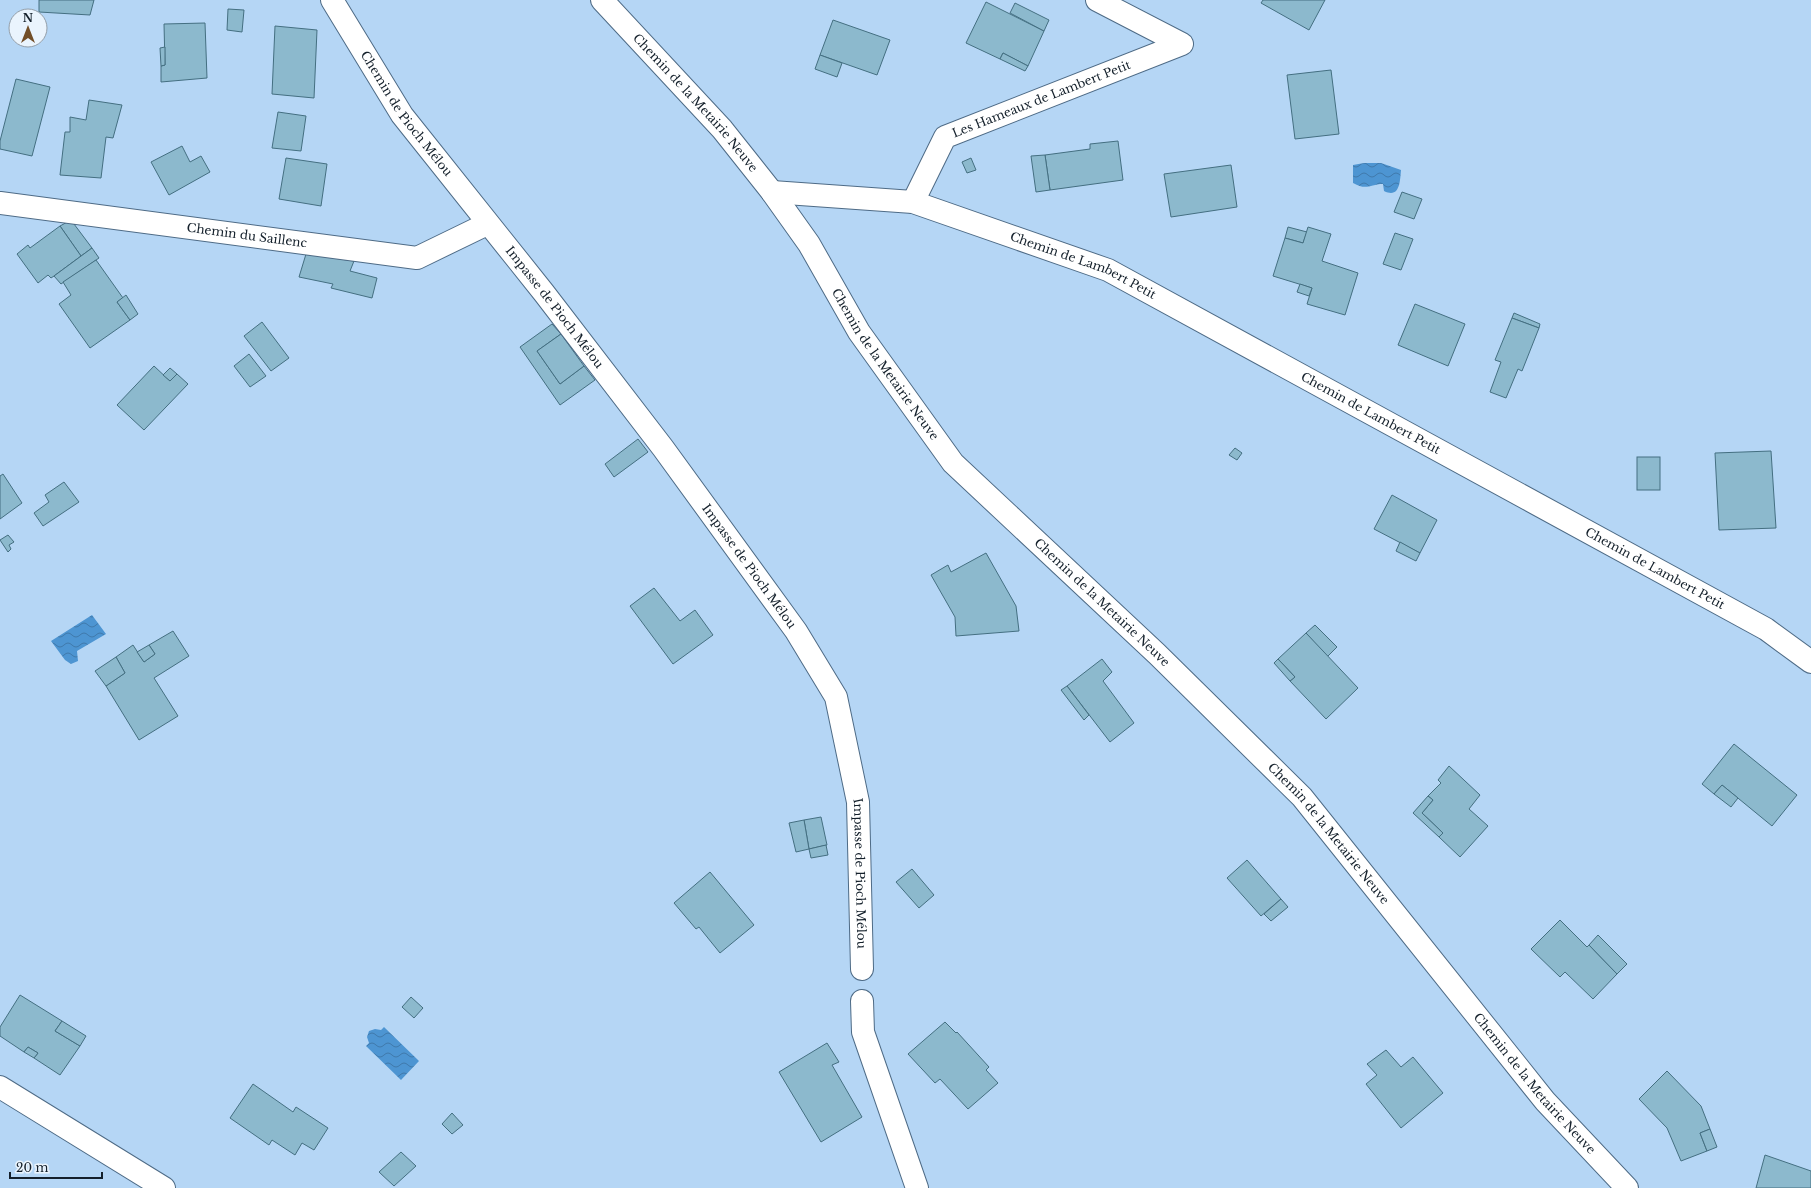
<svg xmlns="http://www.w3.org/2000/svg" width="1811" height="1188" viewBox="0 0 1811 1188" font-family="'Libre Baskerville',serif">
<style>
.water{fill:url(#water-waves)}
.building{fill:#8cb9cd;stroke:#446f81}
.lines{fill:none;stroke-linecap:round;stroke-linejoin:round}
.minor-casing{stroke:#4e6b86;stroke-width:24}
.minor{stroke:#fff;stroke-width:22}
.labels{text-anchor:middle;stroke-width:3.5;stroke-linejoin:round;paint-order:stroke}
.street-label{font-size:12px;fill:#14202b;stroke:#eaf4fd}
</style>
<defs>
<pattern id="water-waves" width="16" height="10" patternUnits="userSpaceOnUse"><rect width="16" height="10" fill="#4d95d2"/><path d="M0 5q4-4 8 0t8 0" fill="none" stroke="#3f79ab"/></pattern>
</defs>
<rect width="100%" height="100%" fill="#b5d6f5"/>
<!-- water -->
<g class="water">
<path d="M 1364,163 L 1381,163 L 1401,170 C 1400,181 1400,199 1384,191 L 1383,184 C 1370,184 1367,191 1353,183 L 1353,165 Z"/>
<path d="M 92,615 L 106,634 L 77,651 L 78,661 L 71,664 L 65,660 L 51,641 Z"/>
<path d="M 384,1027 L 419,1061 L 401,1080 L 366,1046 L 369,1043 L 367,1037 L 369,1031 L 375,1029 L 381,1030 Z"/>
</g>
<!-- building -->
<g class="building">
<path d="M 39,0 L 94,0 L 90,15 L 39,12 Z"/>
<path d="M 1263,0 L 1325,0 L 1309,30 L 1261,3 Z"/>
<path d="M 986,2 L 1044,31 L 1028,66 L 1003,53 L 1000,59 L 966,43 Z"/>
<path d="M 1015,3 L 1049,20 L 1044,31 L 1010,13 Z"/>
<path d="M 228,9 L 244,10 L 242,32 L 227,30 Z"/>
<path d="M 833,20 L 890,40 L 877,75 L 820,55 Z"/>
<path d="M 205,23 L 207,78 L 161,82 L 161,66 L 165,65 L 164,24 Z"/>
<path d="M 275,26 L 317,30 L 314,98 L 272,94 Z"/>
<path d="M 165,47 L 165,65 L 161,66 L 160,48 Z"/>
<path d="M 1003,53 L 1028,66 L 1025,71 L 1000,59 Z"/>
<path d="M 820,55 L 842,63 L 837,77 L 815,69 Z"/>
<path d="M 1331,70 L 1339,134 L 1295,139 L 1287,75 Z"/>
<path d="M 16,79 L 50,87 L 32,156 L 0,149 L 0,141 Z"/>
<path d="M 89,100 L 122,105 L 113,138 L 106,137 L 101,178 L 60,175 L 65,132 L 70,132 L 70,117 L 86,120 Z"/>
<path d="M 278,112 L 306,116 L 301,151 L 272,148 Z"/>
<path d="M 1118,141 L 1123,180 L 1050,190 L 1045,155 L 1090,149 L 1090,144 Z"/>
<path d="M 182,146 L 190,162 L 201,156 L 210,172 L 169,195 L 151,162 Z"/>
<path d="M 1045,155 L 1050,190 L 1036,192 L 1031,156 Z"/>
<path d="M 286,158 L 327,164 L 321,206 L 279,199 Z"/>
<path d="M 971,158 L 976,170 L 967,173 L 962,162 Z"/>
<path d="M 1231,165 L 1237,207 L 1171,217 L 1164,174 Z"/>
<path d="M 1402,192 L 1422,199 L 1414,219 L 1394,212 Z"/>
<path d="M 71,220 L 92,248 L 81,256 L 60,226 Z"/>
<path d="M 60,226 L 81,256 L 54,276 L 51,278 L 48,275 L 38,283 L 17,254 L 28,245 L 30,248 Z"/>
<path d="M 1288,227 L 1307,232 L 1303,243 L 1285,238 Z"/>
<path d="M 1308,227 L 1331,234 L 1322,261 L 1358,273 L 1345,315 L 1307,304 L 1312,288 L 1273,276 L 1285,238 L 1303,243 Z"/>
<path d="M 1395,233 L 1413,239 L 1401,270 L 1383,264 Z"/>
<path d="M 92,248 L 99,258 L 61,284 L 54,276 Z"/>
<path d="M 306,254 L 354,261 L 350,271 L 377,278 L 372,298 L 331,288 L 333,284 L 299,277 Z"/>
<path d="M 96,260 L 123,298 L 117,302 L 130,320 L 90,348 L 59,304 L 71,295 L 63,282 Z"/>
<path d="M 1300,284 L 1312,288 L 1309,296 L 1297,292 Z"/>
<path d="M 126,295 L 138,314 L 130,320 L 117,302 Z"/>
<path d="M 1415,304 L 1465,324 L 1448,366 L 1398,345 Z"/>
<path d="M 1514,313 L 1540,324 L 1539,328 L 1512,318 Z"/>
<path d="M 1512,318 L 1539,328 L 1522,371 L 1518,369 L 1506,398 L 1490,392 L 1501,362 L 1495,360 Z"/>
<path d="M 262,322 L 289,358 L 271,371 L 244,336 Z"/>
<path d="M 552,324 L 561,334 L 537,351 L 560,384 L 584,366 L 595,380 L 560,405 L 520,347 Z"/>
<path d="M 561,334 L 584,366 L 560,384 L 537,351 Z"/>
<path d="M 249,354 L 266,376 L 250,387 L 234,366 Z"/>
<path d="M 154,366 L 170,381 L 177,374 L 188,384 L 144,430 L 117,405 Z"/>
<path d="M 170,368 L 177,374 L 170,381 L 163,375 Z"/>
<path d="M 638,439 L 648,452 L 614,477 L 605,464 Z"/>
<path d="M 1235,448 L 1242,453 L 1237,460 L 1229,455 Z"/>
<path d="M 1771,451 L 1776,528 L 1719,530 L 1715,453 Z"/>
<rect x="1637" y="457" width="23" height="33"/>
<path d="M 3,474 L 22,503 L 0,519 L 0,476 Z"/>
<path d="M 64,482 L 79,502 L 43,526 L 34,513 L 49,502 L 45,495 Z"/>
<path d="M 1392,495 L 1437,520 L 1420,553 L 1374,529 Z"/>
<path d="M 8,535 L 14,542 L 9,545 L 11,549 L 8,552 L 0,540 Z"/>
<path d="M 1400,542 L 1420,553 L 1416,561 L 1396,551 Z"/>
<path d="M 986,553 L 1016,606 L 1019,631 L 956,636 L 955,617 L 931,575 L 948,565 L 951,572 Z"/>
<path d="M 654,588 L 680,621 L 695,610 L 713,635 L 673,664 L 630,606 Z"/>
<path d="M 1315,625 L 1337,647 L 1327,657 L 1306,633 Z"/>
<path d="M 173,631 L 189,656 L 154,678 L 178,716 L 139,740 L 106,686 L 125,673 L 116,657 L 133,645 L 144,662 L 155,654 L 149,645 Z"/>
<path d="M 1306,633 L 1358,688 L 1326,719 L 1290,681 L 1295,677 L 1278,659 Z"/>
<path d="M 149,645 L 155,654 L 144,662 L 137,652 Z"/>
<path d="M 116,657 L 125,673 L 106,686 L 95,671 Z"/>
<path d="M 1102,659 L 1112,672 L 1103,681 L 1134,723 L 1110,742 L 1067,686 Z"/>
<path d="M 1278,659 L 1295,677 L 1290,681 L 1274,663 Z"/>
<path d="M 1067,686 L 1089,715 L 1084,720 L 1061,690 Z"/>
<path d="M 1734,744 L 1797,795 L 1772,826 L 1722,785 L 1714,794 L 1702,784 Z"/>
<path d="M 1449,766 L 1480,795 L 1469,809 L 1488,826 L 1460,857 L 1439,837 L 1443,833 L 1422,813 L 1433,800 L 1428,796 L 1441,783 L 1438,780 Z"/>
<path d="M 1722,785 L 1738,798 L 1731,807 L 1714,794 Z"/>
<path d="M 1428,796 L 1433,800 L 1422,813 L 1443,833 L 1439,837 L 1413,813 Z"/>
<path d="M 821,817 L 827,845 L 809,849 L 804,820 Z"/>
<path d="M 804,820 L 809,849 L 796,852 L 789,823 Z"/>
<path d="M 826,845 L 828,855 L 811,858 L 809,849 Z"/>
<path d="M 1247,860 L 1281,899 L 1261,916 L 1227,878 Z"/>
<path d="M 912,869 L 934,895 L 919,908 L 896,882 Z"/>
<path d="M 710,872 L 754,925 L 720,953 L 699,927 L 696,929 L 674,903 Z"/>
<path d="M 1281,899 L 1288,907 L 1271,921 L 1264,914 Z"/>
<path d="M 1560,920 L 1587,947 L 1589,945 L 1617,974 L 1593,999 L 1565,972 L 1560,977 L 1531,949 Z"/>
<path d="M 1598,935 L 1627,964 L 1617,974 L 1589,945 Z"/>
<path d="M 20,995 L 62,1021 L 55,1031 L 80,1046 L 60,1075 L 34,1058 L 38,1053 L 28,1047 L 24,1052 L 0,1036 L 0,1027 Z"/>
<path d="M 411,997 L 423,1008 L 414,1018 L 402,1007 Z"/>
<path d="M 62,1021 L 86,1036 L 80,1046 L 55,1031 Z"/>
<path d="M 945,1022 L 956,1033 L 957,1032 L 989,1067 L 986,1070 L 998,1083 L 968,1109 L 940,1079 L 935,1083 L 908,1054 Z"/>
<path d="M 827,1043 L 839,1062 L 832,1065 L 862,1117 L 821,1142 L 779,1072 Z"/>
<path d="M 28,1047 L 38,1053 L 34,1058 L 24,1052 Z"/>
<path d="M 1386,1050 L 1401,1067 L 1413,1057 L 1443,1093 L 1401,1128 L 1366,1084 L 1377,1075 L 1367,1064 Z"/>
<path d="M 1667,1071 L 1701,1106 L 1710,1129 L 1700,1133 L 1707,1151 L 1681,1161 L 1667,1128 L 1639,1099 Z"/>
<path d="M 253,1084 L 293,1112 L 296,1107 L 328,1128 L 314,1150 L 302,1143 L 295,1155 L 272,1140 L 269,1145 L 230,1118 Z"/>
<path d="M 452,1113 L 463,1125 L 452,1134 L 442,1124 Z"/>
<path d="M 1710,1129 L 1717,1147 L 1707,1151 L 1700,1133 Z"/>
<path d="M 401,1152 L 416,1166 L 394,1186 L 379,1172 Z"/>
<path d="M 1765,1155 L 1811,1171 L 1811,1188 L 1756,1188 Z"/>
</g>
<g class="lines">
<defs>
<g id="minor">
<path id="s1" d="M 332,0 L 402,115 L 544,293 L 663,448 L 796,631 L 836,697 L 858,802 L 862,969"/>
<path id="s2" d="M 602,0 L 722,129 L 772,192 L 809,244 L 859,332 L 953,463 L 1157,654 L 1302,797 L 1545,1101 L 1627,1188"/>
<path id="s3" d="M 772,192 L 913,202 L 1108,270 L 1766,629 L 1811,662"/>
<path id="s4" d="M 913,202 L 945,137 L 1182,44 L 1097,0"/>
<path id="s5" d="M 0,203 L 417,258 L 487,224"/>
<path d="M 862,1001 L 863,1032 L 917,1188"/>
<path d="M 0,1087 L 164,1188"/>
</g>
</defs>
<!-- minor casing -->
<use href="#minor" class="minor-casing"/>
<!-- minor -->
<use href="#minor" class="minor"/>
</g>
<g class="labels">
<!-- street labels -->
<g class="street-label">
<text dy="4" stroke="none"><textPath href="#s4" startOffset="176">Les Hameaux de Lambert Petit</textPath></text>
<text dy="4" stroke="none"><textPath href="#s2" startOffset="139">Chemin de la Metairie Neuve</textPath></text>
<text dy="4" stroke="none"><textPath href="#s1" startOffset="136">Chemin de Pioch Mélou</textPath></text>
<text dy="4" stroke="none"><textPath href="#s5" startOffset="249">Chemin du Saillenc</textPath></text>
<text dy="4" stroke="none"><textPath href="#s3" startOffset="323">Chemin de Lambert Petit</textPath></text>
<text dy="4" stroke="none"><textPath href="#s1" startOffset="380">Impasse de Pioch Mélou</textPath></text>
<text dy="4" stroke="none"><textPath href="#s2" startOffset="463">Chemin de la Metairie Neuve</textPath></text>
<text dy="4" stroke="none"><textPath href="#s3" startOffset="647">Chemin de Lambert Petit</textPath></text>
<text dy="4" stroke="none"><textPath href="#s1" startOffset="704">Impasse de Pioch Mélou</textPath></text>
<text dy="4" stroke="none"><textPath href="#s3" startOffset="971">Chemin de Lambert Petit</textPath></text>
<text dy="4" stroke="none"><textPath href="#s2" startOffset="787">Chemin de la Metairie Neuve</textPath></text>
<text dy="4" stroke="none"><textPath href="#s2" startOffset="1111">Chemin de la Metairie Neuve</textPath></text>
<text dy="4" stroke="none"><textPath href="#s1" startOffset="1040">Impasse de Pioch Mélou</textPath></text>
<text dy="4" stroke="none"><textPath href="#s2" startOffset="1435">Chemin de la Metairie Neuve</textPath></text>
</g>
</g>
<!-- north arrow -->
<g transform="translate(28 28)"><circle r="19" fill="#eaf4fd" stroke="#949fa9"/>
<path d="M0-3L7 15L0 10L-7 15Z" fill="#724e28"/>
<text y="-6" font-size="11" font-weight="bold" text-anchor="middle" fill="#14202b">N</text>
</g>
<!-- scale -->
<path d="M10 1172v6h92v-6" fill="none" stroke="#14202b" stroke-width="2"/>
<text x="16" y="1172" font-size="12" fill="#14202b" stroke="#eaf4fd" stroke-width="3" paint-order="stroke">20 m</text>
</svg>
